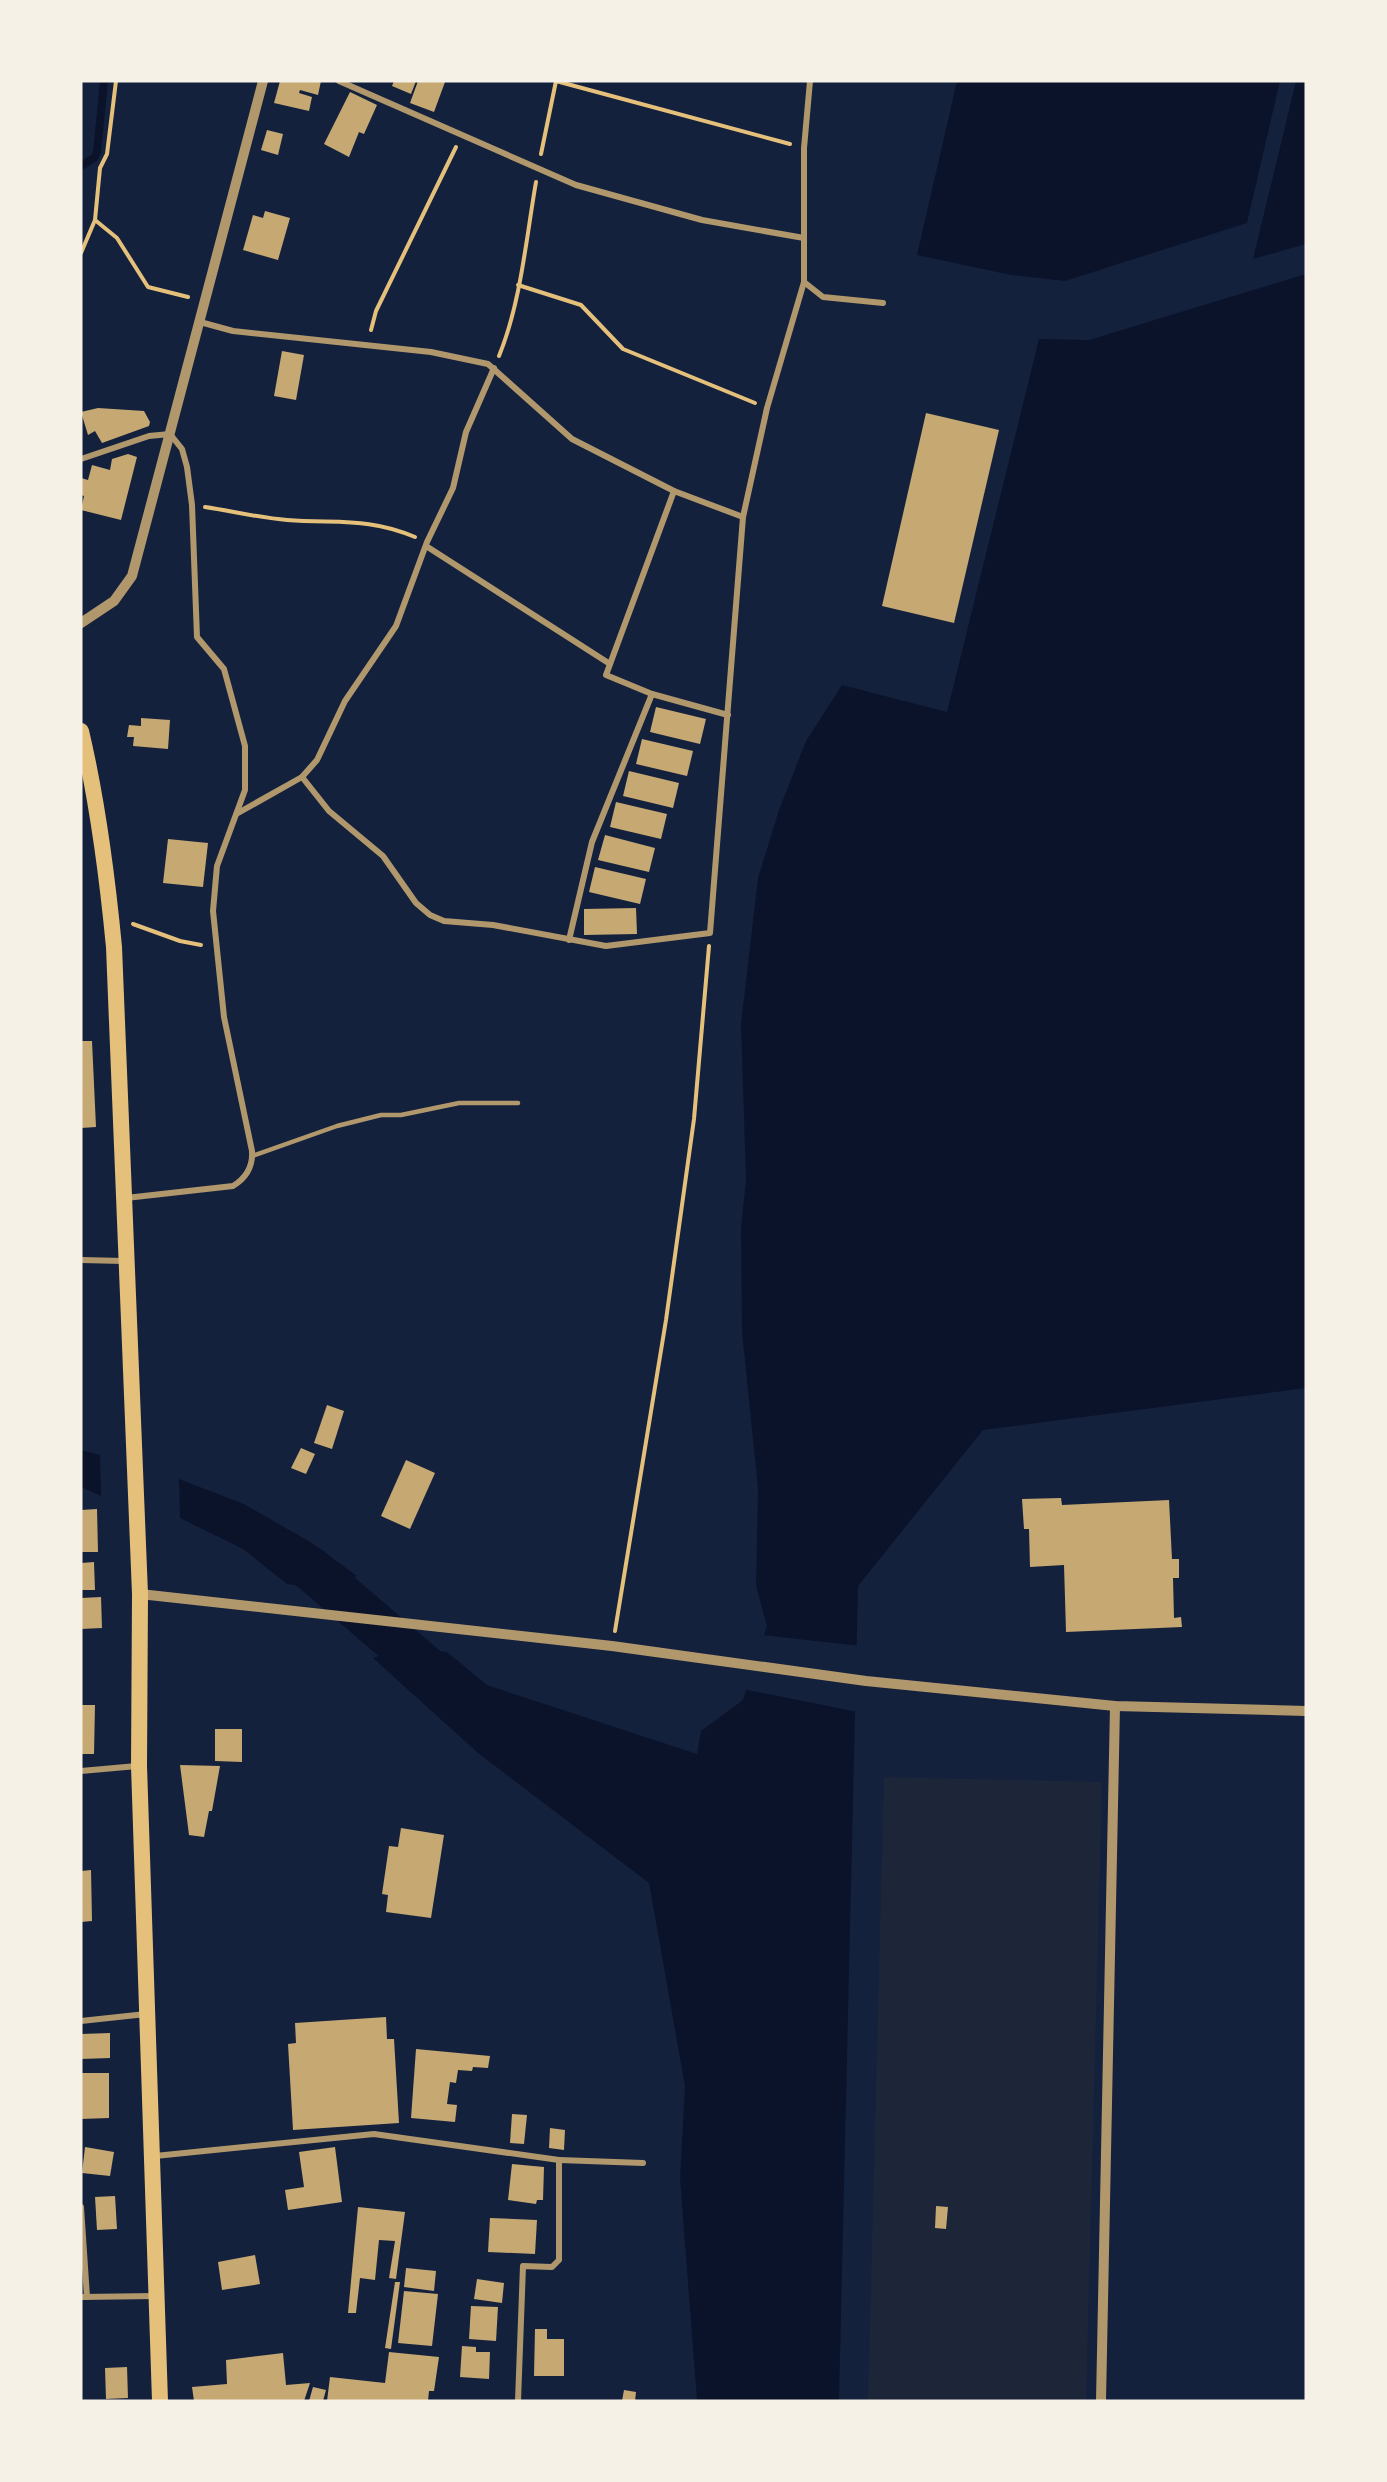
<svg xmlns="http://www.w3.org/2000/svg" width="1387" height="2482" viewBox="0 0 1387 2482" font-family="'Alegreya Sans',sans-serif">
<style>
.green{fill:#1d2539}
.water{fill:#0b132b}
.pier{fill:#14213d}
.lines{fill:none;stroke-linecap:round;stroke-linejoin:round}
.stream{stroke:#0b132b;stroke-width:8}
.river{stroke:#0b132b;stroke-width:44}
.building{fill:#c6a872}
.path{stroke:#e5c07b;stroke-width:4}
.service{stroke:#b1986c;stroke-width:4.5}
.minor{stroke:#b1986c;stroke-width:6}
.tertiary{stroke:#b1986c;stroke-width:10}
.trunk{stroke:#e5c07b;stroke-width:16}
</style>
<rect width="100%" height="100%" fill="#14213d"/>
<!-- green -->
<path class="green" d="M 884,1777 L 1102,1782 L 1086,2401 L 868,2401 Z"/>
<!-- water -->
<g class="water">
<path d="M 957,81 L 1280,81 L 1247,223 L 1065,281 L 1011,275 L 917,255 Z"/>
<path d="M 1296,81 L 1306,81 L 1306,244 L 1253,259 Z"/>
<path d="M 1306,274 L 1306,1388 L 983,1430 L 858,1586 L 839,2401 L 697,2401 L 680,2178 L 685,2086 L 649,1883 L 478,1753 L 373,1658 L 405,1646 L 447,1652 L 487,1685 L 697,1754 L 701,1731 L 743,1700 L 767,1626 L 756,1586 L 758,1488 L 742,1332 L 741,1228 L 746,1180 L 741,1024 L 758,878 L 779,810 L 806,741 L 842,685 L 947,712 L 1039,339 L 1089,340 Z"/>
<path d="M 81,1450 L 100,1455 L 101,1496 L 81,1487 Z"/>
<path d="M 179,1479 L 244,1504 L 310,1542 L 357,1576 L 322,1589 L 287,1584 L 243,1549 L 180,1518 Z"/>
</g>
<!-- pier -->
<path class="pier" d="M 761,1635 L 860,1646 L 858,1712 L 743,1689 Z"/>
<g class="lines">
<!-- stream -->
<path class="stream" d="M 81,166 L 94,158 L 97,152 L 104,81"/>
<!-- river -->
<path class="river" d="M 282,1552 L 311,1569 L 446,1685"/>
</g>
<!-- building -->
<g class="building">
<path d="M 280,81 L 321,81 L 318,95 L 300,90 L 299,93 L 312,97 L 309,111 L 274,103 Z"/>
<path d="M 394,81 L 416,81 L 411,94 L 392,86 Z"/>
<path d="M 418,81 L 445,82 L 434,112 L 410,103 Z"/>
<path d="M 350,92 L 377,105 L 364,134 L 359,132 L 349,157 L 324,144 Z"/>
<path d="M 267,130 L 283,134 L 278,155 L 261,150 Z"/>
<path d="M 265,211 L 290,218 L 278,260 L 243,250 L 253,215 L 263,218 Z"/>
<path d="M 282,351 L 304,355 L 296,400 L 274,396 Z"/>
<path d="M 98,408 L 144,411 L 150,422 L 149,426 L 102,443 L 95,431 L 88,435 L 81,412 Z"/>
<path d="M 926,413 L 999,430 L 954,623 L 882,606 Z"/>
<path d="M 128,454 L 137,457 L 121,520 L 81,510 L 84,496 L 81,495 L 81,478 L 88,480 L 92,465 L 110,470 L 112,459 Z"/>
<path d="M 656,707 L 706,719 L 700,744 L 650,732 Z"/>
<path d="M 141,718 L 170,720 L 168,749 L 133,746 L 134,737 L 127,737 L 129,725 L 141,726 Z"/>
<path d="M 642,739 L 693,751 L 687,776 L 636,764 Z"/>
<path d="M 629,771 L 679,783 L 673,808 L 623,796 Z"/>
<path d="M 616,802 L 667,814 L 661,839 L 610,827 Z"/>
<path d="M 605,835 L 655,848 L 649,872 L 598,860 Z"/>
<path d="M 168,839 L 208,843 L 203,887 L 163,883 Z"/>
<path d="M 595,867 L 646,879 L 640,904 L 589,892 Z"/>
<path d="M 636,908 L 637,934 L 584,935 L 584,909 Z"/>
<path d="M 81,1041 L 92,1041 L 96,1127 L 81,1128 Z"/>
<path d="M 327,1405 L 344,1411 L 332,1449 L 314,1443 Z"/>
<path d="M 301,1448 L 315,1454 L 306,1474 L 291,1468 Z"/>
<path d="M 406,1460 L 435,1473 L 410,1529 L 381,1516 Z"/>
<path d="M 1061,1498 L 1062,1505 L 1169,1500 L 1172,1559 L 1179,1559 L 1179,1578 L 1173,1578 L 1174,1618 L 1181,1617 L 1182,1627 L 1066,1632 L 1064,1565 L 1030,1567 L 1029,1529 L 1024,1529 L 1022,1499 Z"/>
<path d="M 97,1509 L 98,1552 L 81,1552 L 81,1510 Z"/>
<path d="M 94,1562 L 95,1590 L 81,1590 L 81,1563 Z"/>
<path d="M 101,1597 L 102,1628 L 81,1629 L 81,1598 Z"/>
<path d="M 81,1705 L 95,1705 L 94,1754 L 81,1754 Z"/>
<path d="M 215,1729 L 242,1729 L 242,1762 L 215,1761 Z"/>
<path d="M 180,1765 L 220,1766 L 212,1811 L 209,1811 L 204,1837 L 189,1835 Z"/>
<path d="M 401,1828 L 444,1835 L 431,1918 L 386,1912 L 388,1895 L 382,1894 L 389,1846 L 398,1847 Z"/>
<path d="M 91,1870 L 92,1921 L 81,1922 L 81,1871 Z"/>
<path d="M 386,2017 L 387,2039 L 394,2039 L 399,2123 L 293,2130 L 288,2044 L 296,2043 L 295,2023 Z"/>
<path d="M 110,2033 L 110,2058 L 81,2059 L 81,2034 Z"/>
<path d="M 416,2049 L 490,2056 L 488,2068 L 473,2067 L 472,2071 L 458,2070 L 456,2083 L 450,2082 L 447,2104 L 457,2105 L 455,2122 L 411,2118 Z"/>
<path d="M 81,2073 L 109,2073 L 109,2118 L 81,2119 Z"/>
<path d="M 512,2114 L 527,2115 L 524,2144 L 510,2143 Z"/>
<path d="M 550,2128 L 565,2130 L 564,2150 L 549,2148 Z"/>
<path d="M 85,2147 L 114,2152 L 110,2176 L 82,2173 Z"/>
<path d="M 335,2147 L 342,2202 L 288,2210 L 285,2190 L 304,2187 L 299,2152 Z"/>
<path d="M 512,2164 L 544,2167 L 543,2200 L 537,2200 L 536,2204 L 508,2200 Z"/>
<path d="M 115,2196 L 117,2229 L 97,2230 L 95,2197 Z"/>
<path d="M 936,2206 L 948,2207 L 946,2229 L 935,2228 Z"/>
<path d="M 358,2207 L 405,2212 L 396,2279 L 389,2278 L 395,2241 L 379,2240 L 375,2280 L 360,2278 L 356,2313 L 348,2313 Z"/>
<path d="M 490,2218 L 537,2220 L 535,2254 L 488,2252 Z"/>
<path d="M 255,2255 L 260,2284 L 222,2290 L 218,2262 Z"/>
<path d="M 406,2268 L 436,2271 L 434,2291 L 404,2287 Z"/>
<path d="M 477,2279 L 504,2283 L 502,2303 L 474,2299 Z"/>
<path d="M 395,2282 L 400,2282 L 391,2349 L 385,2348 Z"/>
<path d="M 404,2291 L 438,2294 L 432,2346 L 398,2343 Z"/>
<path d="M 471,2306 L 498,2307 L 496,2341 L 469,2339 Z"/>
<path d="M 535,2329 L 547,2329 L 547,2339 L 564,2339 L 564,2376 L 534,2376 Z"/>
<path d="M 462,2346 L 476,2347 L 476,2352 L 490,2352 L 489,2379 L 460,2377 Z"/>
<path d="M 389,2352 L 439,2357 L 434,2391 L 429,2391 L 428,2401 L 327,2401 L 330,2377 L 385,2383 Z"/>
<path d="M 283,2353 L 286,2385 L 310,2383 L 304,2401 L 194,2401 L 192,2387 L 227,2384 L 226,2360 Z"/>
<path d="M 127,2367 L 128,2398 L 106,2399 L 105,2368 Z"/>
<path d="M 313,2387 L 326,2390 L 323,2401 L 309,2401 Z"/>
<path d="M 624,2390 L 636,2392 L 635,2401 L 622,2401 Z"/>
</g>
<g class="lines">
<!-- path -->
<g class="path">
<path d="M 116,81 L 107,154 L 100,168 L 95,220 L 117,238 L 148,287 L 188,297"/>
<path d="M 541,154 L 556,81 L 790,144"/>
<path d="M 81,253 L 95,220"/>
<path d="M 518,285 L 581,305 L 623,349 L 755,403"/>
<path d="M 371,330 L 376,311 L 456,147"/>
<path d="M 499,356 C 521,302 526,239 536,182"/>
<path d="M 205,507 C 232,511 260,518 287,520 C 336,524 368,517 415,537"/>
<path d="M 133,924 L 180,941 L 201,945"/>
<path d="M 615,1631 L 666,1320 L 694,1119 L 709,946"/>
</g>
<!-- service -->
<path class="service" d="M 252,1156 L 337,1126 L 381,1115 L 401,1115 L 459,1103 L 518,1103"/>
<!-- minor -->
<g class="minor">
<path d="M 339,81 L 576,185 L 702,220 L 804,238"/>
<path d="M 810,81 L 804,148 L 804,282 L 823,297 L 883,303"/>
<path d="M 200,322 L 233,331 L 431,352 L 488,364 L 572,439 L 674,491 L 743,517"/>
<path d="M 81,459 L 149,436 L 170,434 L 182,449 L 187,467 L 192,505 L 197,637 L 224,669 L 245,746 L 245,790 L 217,866 L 213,911 L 224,1017 L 252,1151 C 253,1166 246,1178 233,1186 L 126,1198"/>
<path d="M 674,491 L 606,675 L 652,694 L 728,715"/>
<path d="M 426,546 L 610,664"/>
<path d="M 302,777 L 329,811 L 383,856 L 416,903 L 430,915 L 444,921 L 493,925 L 606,946 L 710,933 L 743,517 L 767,408 L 804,282"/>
<path d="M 238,813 L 302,777 L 317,760 L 345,701 L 396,626 L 427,542 L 453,488 L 466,432 L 494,368"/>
<path d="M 569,940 L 592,842 L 652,694"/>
<path d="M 81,1260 L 124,1261"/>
<path d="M 81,1771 L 137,1766"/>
<path d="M 81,2021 L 146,2014"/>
<path d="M 155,2156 L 374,2134 L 559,2160 L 559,2260 L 552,2267 L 523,2266 L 518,2401"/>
<path d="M 559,2160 L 643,2163"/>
<path d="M 81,2207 L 87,2297"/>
<path d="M 81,2297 L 155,2296"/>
</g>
<!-- tertiary -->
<g class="tertiary">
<path d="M 81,623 L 114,601 L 132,576 L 263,81"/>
<path d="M 140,1594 L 612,1646 L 866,1681 L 1115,1706 L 1306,1711"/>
<path d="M 1101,2401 L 1115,1706"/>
</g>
<!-- trunk -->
<path class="trunk" d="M 81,731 C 98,803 107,874 114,947 L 140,1594 L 139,1766 L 160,2401"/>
</g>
<!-- border -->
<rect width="1387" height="2482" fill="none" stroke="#f6f1e7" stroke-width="165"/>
</svg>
